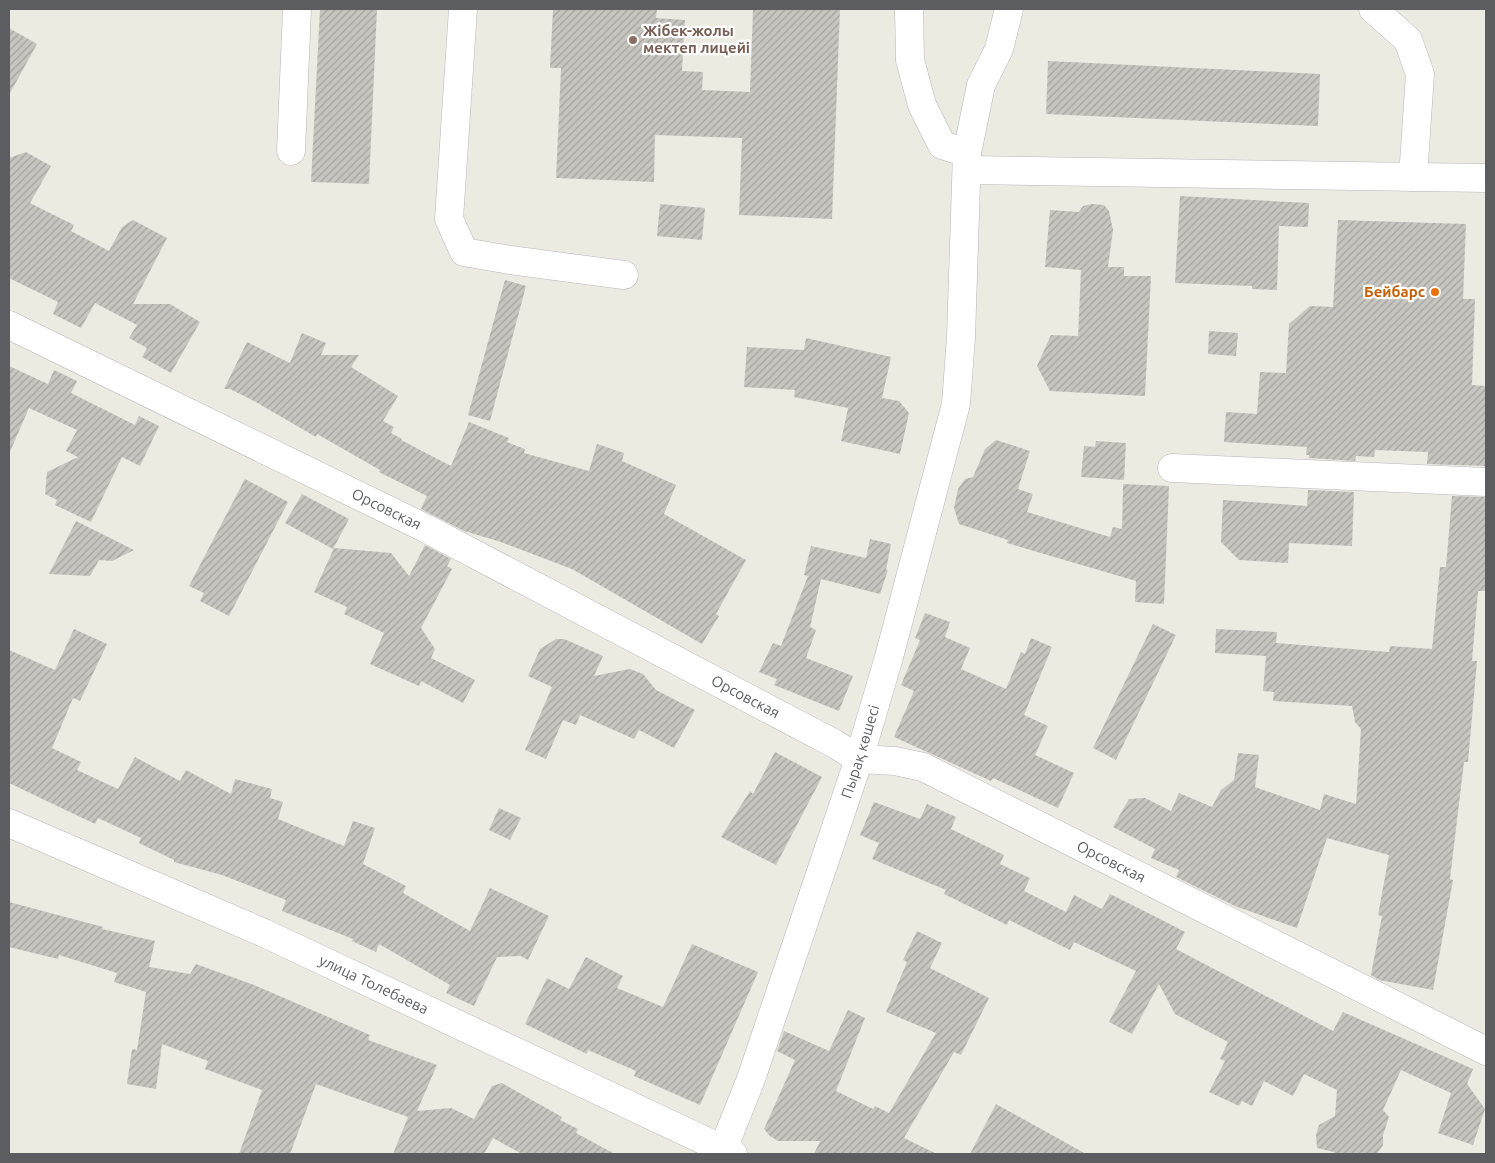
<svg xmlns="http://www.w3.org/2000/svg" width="1495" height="1163" viewBox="0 0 1495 1163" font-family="Ubuntu,sans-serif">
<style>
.building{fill:url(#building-hatch)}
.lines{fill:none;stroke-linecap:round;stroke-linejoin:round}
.minor-casing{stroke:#b5b7bb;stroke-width:29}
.minor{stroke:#fff;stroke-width:28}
.education-dot{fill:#8d6e63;stroke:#fff;stroke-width:2}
.food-dot{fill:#e8710a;stroke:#fff;stroke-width:2}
.labels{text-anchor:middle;stroke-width:4.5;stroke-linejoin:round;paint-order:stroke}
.education-label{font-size:15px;font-weight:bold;fill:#785e54;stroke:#fff;text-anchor:start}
.food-label{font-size:15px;font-weight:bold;fill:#c56008;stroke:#fff;text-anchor:end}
.street-label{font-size:15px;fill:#5b5d61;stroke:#fff}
</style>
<defs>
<pattern id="building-hatch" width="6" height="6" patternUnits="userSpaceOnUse" patternTransform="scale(1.25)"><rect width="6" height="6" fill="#c7c5bf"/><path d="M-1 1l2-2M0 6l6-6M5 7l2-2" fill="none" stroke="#a5a39f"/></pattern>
</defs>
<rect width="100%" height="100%" fill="#ebebe2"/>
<!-- building -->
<g class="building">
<path d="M 320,9 L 377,9 L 369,184 L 311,182 Z"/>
<path d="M 553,9 L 657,9 L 656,18 L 685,20 L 682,71 L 703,72 L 702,90 L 750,92 L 753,9 L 840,9 L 832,219 L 739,215 L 742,138 L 655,135 L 654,182 L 556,178 L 561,68 L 550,68 Z"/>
<path d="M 9,28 L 37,44 L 9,95 Z"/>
<path d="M 1048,61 L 1320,74 L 1318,126 L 1046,114 Z"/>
<path d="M 26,152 L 51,166 L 30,203 L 74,225 L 71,231 L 109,251 L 122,227 L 133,220 L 167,238 L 133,304 L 170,304 L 200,322 L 171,373 L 142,357 L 147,348 L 129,338 L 137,325 L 95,303 L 81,328 L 53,314 L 58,302 L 9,278 L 9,158 Z"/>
<path d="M 1180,196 L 1309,203 L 1308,227 L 1279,226 L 1277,290 L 1252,289 L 1252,286 L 1175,283 Z"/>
<path d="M 660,204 L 705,208 L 702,240 L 657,236 Z"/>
<path d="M 1092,204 L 1104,205 L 1109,211 L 1113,230 L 1108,267 L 1124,267 L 1124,276 L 1151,276 L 1145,396 L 1050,391 L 1037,366 L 1051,335 L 1078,336 L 1081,270 L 1045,267 L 1050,210 L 1079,212 L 1083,206 Z"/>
<path d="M 1338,220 L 1466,224 L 1463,299 L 1475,299 L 1472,385 L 1486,386 L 1486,466 L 1427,464 L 1428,452 L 1375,450 L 1374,457 L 1356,456 L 1355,461 L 1309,458 L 1309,455 L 1306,455 L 1307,447 L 1224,442 L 1226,412 L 1257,414 L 1260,372 L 1286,373 L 1289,324 L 1310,306 L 1333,307 Z"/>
<path d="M 505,280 L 526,286 L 490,421 L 468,415 Z"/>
<path d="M 1209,331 L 1238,333 L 1236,356 L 1208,354 Z"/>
<path d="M 302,333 L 326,343 L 321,355 L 359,355 L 351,367 L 398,396 L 383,421 L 394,427 L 391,433 L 402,439 L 401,440 L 451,466 L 469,422 L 509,438 L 507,442 L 525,449 L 524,453 L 589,471 L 597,444 L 624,453 L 622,461 L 676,485 L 664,514 L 746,560 L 716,614 L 719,616 L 702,644 L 572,569 L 498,541 L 464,531 L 421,509 L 427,496 L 379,472 L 380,470 L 317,434 L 316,437 L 254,401 L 230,389 L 224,389 L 247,342 L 290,363 Z"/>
<path d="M 806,338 L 891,357 L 882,398 L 899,401 L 909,413 L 900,454 L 841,441 L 848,408 L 794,397 L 795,390 L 744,387 L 747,347 L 804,350 Z"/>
<path d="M 9,366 L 48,384 L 54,370 L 77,381 L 71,393 L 135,425 L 139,416 L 159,426 L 140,466 L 122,457 L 91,522 L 55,505 L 57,500 L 45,494 L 47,472 L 78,457 L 66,451 L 77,430 L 29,408 L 9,454 Z"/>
<path d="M 996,440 L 1030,451 L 1018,489 L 1033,494 L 1027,512 L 1110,537 L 1113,527 L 1122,529 L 1123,484 L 1169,486 L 1164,604 L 1135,602 L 1136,581 L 1007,543 L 1008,540 L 959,524 L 954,508 L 958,489 L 965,479 L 973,477 L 985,449 Z"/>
<path d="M 1096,441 L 1126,443 L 1124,480 L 1081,477 L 1084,446 L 1095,447 Z"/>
<path d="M 245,479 L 288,502 L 229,616 L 200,601 L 204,593 L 189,586 Z"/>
<path d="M 1308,490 L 1354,492 L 1352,546 L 1289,543 L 1288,563 L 1239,560 L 1221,542 L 1223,500 L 1307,506 Z"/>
<path d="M 302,494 L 349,519 L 333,549 L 285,523 Z"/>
<path d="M 1452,496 L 1486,497 L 1486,591 L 1478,591 L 1472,661 L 1477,661 L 1468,762 L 1464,762 L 1450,879 L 1453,880 L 1433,990 L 1379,980 L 1371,975 L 1382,916 L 1378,915 L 1389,855 L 1327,838 L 1297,928 L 1235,906 L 1176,877 L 1179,870 L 1151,858 L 1155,849 L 1113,827 L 1129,799 L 1145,798 L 1171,811 L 1179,793 L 1212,807 L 1221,790 L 1234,780 L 1238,753 L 1259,755 L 1255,787 L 1320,810 L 1324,794 L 1356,804 L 1361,729 L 1355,722 L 1352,706 L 1273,701 L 1274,692 L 1263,691 L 1266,656 L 1215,653 L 1216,629 L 1277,632 L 1276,643 L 1389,652 L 1390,646 L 1432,649 L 1440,567 L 1446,567 Z"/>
<path d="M 76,521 L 134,550 L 112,561 L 99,560 L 90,576 L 49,574 Z"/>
<path d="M 870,539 L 891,544 L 886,570 L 888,570 L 880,594 L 821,579 L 810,627 L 816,630 L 806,658 L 853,676 L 839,711 L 774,685 L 777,679 L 759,672 L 773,643 L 781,646 L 808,576 L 804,575 L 811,546 L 866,558 Z"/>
<path d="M 425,545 L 451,559 L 447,566 L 452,569 L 421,628 L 435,649 L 431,658 L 475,680 L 463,703 L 421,681 L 419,686 L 370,664 L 384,633 L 344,614 L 347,607 L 314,592 L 334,548 L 391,553 L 409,576 Z"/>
<path d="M 925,613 L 950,622 L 945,637 L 970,648 L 961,669 L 1006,689 L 1021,652 L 1025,654 L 1031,638 L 1052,647 L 1024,715 L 1048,726 L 1035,755 L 1074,773 L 1058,808 L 993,778 L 991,781 L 894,737 L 914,691 L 901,685 L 920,640 L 915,638 Z"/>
<path d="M 1153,624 L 1176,635 L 1116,760 L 1093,748 Z"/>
<path d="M 74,629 L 107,644 L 80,701 L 73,698 L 52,748 L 81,762 L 77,770 L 118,789 L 135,757 L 180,781 L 186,770 L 231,794 L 235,779 L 272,789 L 270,798 L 283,802 L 278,819 L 344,846 L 353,821 L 375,828 L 363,864 L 406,886 L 403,893 L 470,931 L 490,888 L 549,916 L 528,960 L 521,956 L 497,957 L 474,1006 L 446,993 L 450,985 L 379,944 L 376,952 L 352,941 L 353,939 L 282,911 L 286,900 L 222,875 L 174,862 L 174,860 L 139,843 L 141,838 L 98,818 L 95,824 L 9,783 L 9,650 L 55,670 Z"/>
<path d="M 556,639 L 564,639 L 603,656 L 594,676 L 630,669 L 643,674 L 656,690 L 695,710 L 674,748 L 639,730 L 634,739 L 580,715 L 576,725 L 563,720 L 546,759 L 525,750 L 552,687 L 528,676 L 540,649 Z"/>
<path d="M 775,752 L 822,777 L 776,865 L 721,837 L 750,791 L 753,794 Z"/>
<path d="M 874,802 L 920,819 L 927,804 L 956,817 L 951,829 L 1004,855 L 1000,864 L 1030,878 L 1024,891 L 1066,912 L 1074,895 L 1102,909 L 1110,894 L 1164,921 L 1185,932 L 1176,949 L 1333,1031 L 1343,1012 L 1473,1069 L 1467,1084 L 1485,1109 L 1473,1145 L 1438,1133 L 1451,1093 L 1401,1070 L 1383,1110 L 1389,1117 L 1383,1135 L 1383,1145 L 1377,1154 L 1335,1154 L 1334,1152 L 1317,1148 L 1316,1135 L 1319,1125 L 1335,1116 L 1337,1090 L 1304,1074 L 1293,1096 L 1264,1081 L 1252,1106 L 1242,1101 L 1239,1106 L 1209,1092 L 1225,1061 L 1220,1059 L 1228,1042 L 1175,1014 L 1159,984 L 1132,1034 L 1109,1022 L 1136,971 L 1074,942 L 1070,950 L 1009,920 L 1007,925 L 944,894 L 946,890 L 872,859 L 879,843 L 860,835 Z"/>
<path d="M 499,808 L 521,818 L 510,840 L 489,830 Z"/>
<path d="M 9,902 L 103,927 L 102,929 L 155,941 L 149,967 L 190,974 L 196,964 L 254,985 L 370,1035 L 368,1040 L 437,1065 L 417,1111 L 451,1108 L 474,1119 L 492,1086 L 502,1083 L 562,1117 L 560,1120 L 578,1129 L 576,1133 L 615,1154 L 522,1154 L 493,1138 L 484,1154 L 393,1154 L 408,1117 L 316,1084 L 290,1154 L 239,1154 L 262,1090 L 205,1069 L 208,1061 L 162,1044 L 156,1089 L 127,1084 L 132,1049 L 137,1050 L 146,992 L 114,982 L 117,973 L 59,955 L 58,959 L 9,947 Z"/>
<path d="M 917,931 L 942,943 L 930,968 L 989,998 L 961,1055 L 954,1052 L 904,1138 L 937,1154 L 814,1154 L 820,1141 L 778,1141 L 770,1136 L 764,1129 L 795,1060 L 777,1051 L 784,1031 L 829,1051 L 848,1010 L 865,1018 L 836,1091 L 873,1109 L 875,1106 L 889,1113 L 936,1033 L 886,1012 L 907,962 L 903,960 Z"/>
<path d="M 692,944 L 758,972 L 700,1105 L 634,1076 L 636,1071 L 588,1050 L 587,1054 L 525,1024 L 547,978 L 569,989 L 586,957 L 623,976 L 617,988 L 663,1007 Z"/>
<path d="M 996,1104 L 1086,1154 L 970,1154 Z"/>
</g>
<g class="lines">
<defs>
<g id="minor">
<path d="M 463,9 L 449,219 L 464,252 L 510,260 L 624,275"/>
<path d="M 909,9 L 910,60 L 922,105 L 942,145 L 967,153"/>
<path d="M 1373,9 L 1408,40 L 1420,74 L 1413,177"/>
<path d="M 291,151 L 297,9"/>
<path d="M 967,170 L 1486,178"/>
<path id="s1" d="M 9,325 L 427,529 L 835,744 L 859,759 L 895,761 L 923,767 L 1486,1051"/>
<path d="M 1172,468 L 1486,482"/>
<path id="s2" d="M 9,823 L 264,933 L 733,1154"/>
<path id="s3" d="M 721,1154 L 751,1079 L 859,759 L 889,657 L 956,404 L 961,337 L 967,153 L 981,85 L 999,49 L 1009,9"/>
</g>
</defs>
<!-- minor casing -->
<use href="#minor" class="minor-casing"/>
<!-- minor -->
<use href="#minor" class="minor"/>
</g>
<!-- markers -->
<circle class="education-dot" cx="633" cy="40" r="5"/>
<circle class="food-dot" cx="1435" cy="292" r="5"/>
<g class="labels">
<!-- education labels -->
<g class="education-label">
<text x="643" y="36">Жібек-жолы<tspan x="643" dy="17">мектеп лицейі</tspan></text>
</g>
<!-- food labels -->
<g class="food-label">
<text x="1425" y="297">Бейбарс</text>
</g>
<!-- street labels -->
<g class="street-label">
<text dy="5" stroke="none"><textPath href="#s1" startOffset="420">Орсовская</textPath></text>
<text dy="5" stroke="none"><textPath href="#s1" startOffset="825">Орсовская</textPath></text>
<text dy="5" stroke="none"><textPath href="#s3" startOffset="426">Пырақ көшесі</textPath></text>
<text dy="5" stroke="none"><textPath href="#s1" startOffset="1230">Орсовская</textPath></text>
<text dy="5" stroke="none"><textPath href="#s2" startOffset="399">улица Толебаева</textPath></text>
</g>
</g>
<!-- border -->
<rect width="1495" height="1163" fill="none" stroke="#5b5d61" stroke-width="20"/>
</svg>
